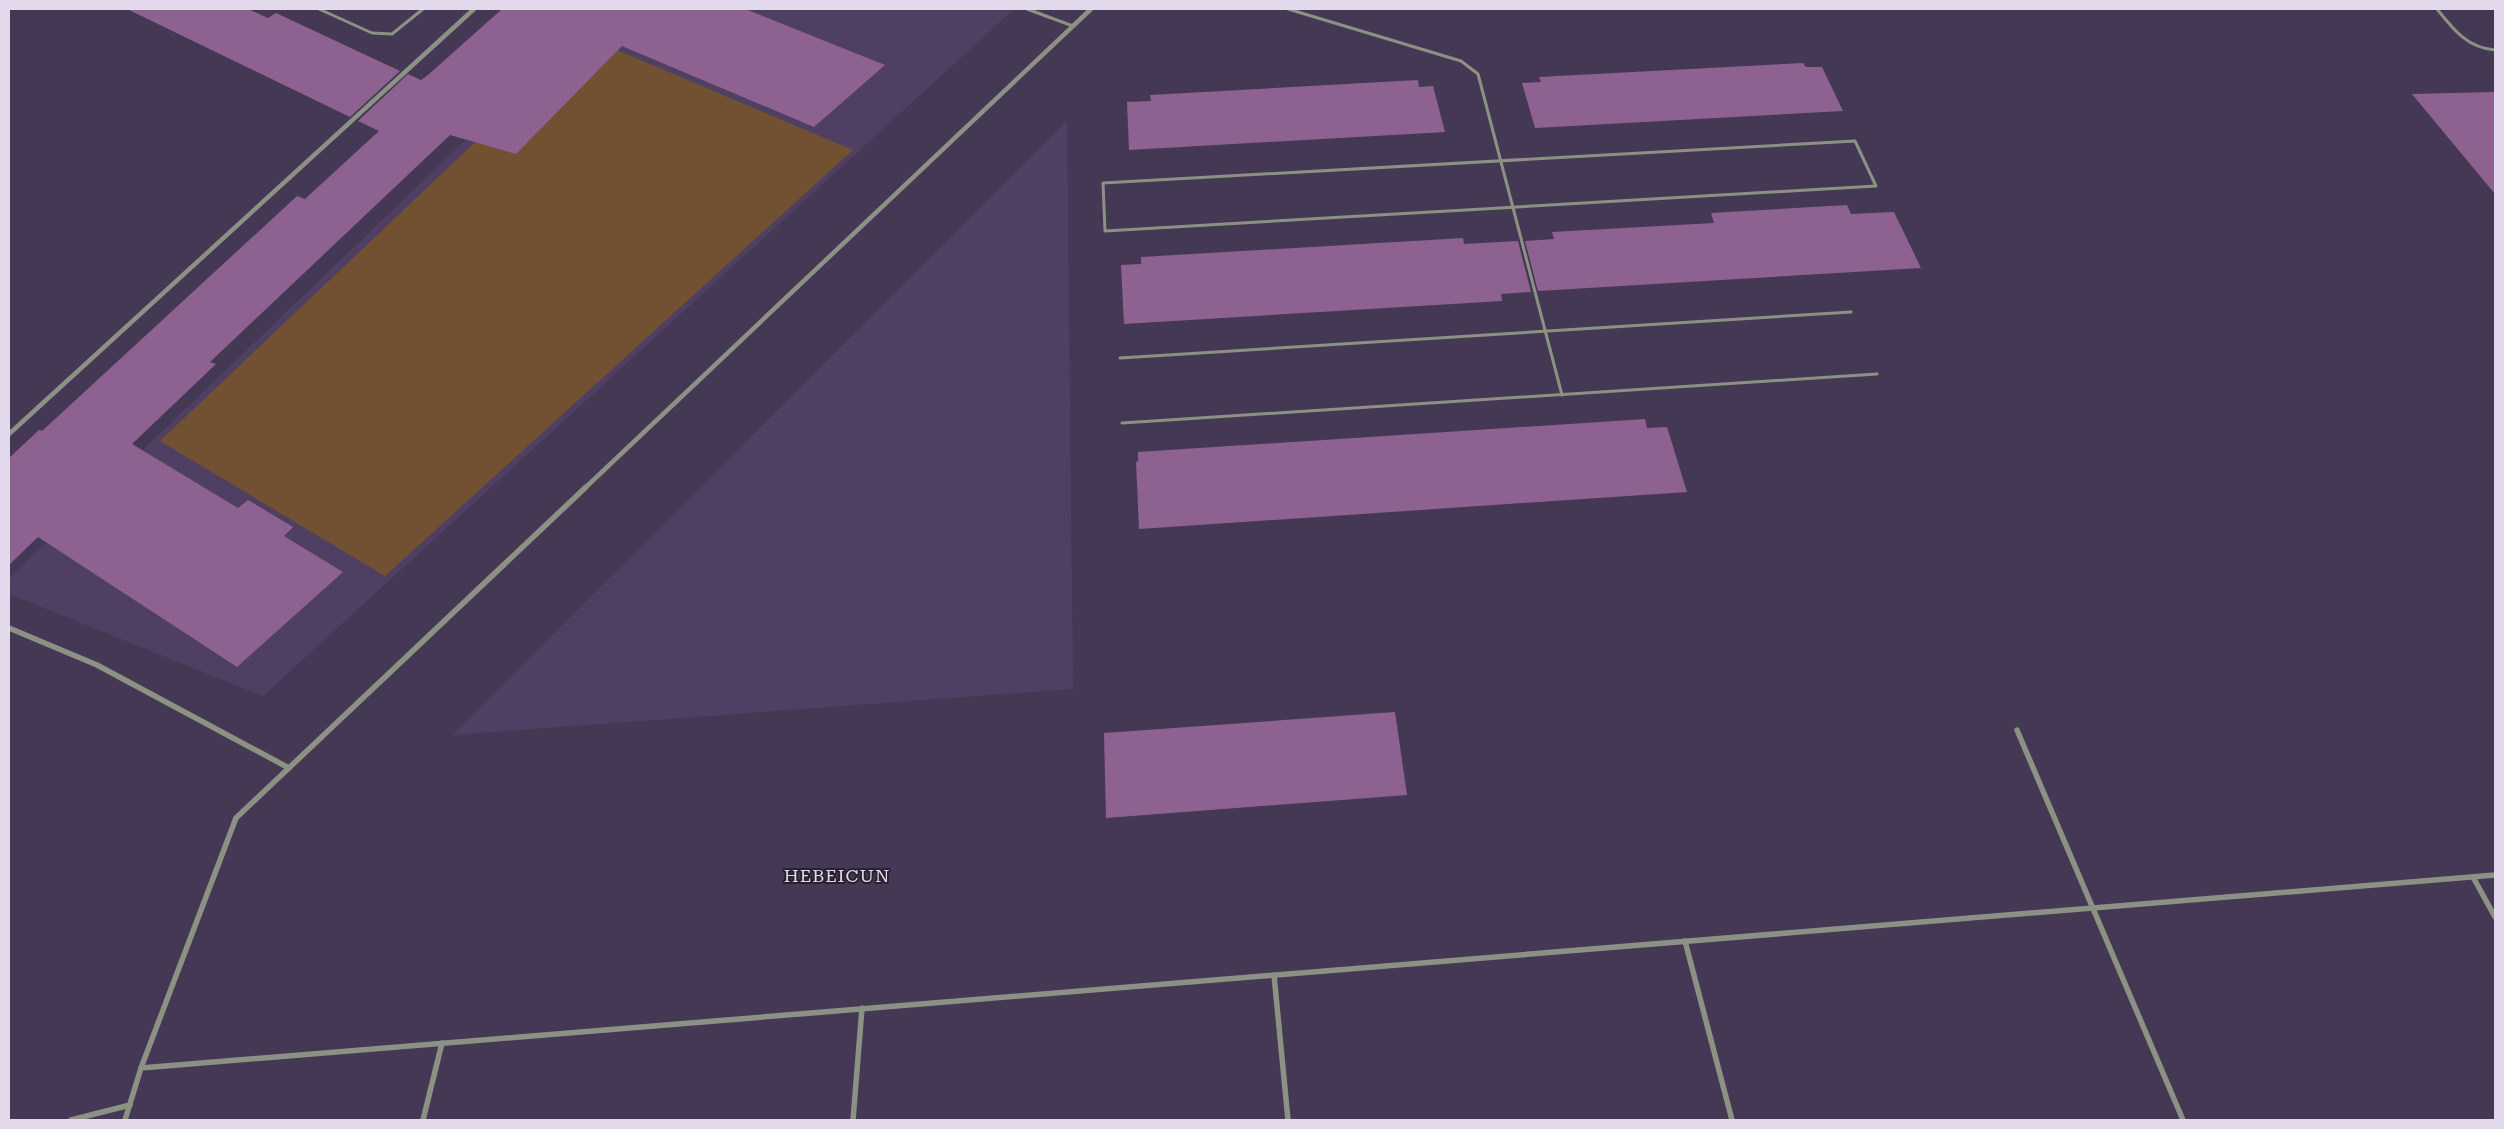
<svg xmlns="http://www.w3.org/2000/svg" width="2504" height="1129" viewBox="0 0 2504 1129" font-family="'Roboto Serif',serif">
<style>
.built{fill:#4f3f62}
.green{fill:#715132}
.building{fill:#8e6290}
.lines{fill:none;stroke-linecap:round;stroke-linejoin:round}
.service{stroke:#8c9283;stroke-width:3}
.minor-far1{stroke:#8c9283;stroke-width:4.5}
.minor{stroke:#8c9283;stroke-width:5.5}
.labels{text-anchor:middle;stroke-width:4;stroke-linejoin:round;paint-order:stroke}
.quarter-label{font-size:18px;letter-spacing:1px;fill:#e2daec;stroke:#282230}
</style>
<rect width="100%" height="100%" fill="#453854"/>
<!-- built -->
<g class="built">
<path d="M 602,9 L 1014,9 L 263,696 L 9,594 L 9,578 Z"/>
<path d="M 1067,121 L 1073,689 L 452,735 Z"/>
</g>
<!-- green -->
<path class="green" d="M 586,37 L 853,150 L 385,576 L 160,441 Z"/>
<!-- building -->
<g class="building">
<path d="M 127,9 L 248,9 L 268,18 L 276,13 L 400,71 L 350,117 Z"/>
<path d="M 502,9 L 745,9 L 885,65 L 814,127 L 622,46 L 516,154 L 450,135 L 210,362 L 216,364 L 132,444 L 238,508 L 248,500 L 293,527 L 284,536 L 343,572 L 237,667 L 38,537 L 9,565 L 9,458 L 39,430 L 42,431 L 297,196 L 305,199 L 379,131 L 358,121 L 408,74 L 421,80 L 428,75 Z"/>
<path d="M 1803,63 L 1806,67 L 1822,67 L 1843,111 L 1535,128 L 1522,83 L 1541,82 L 1539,77 Z"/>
<path d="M 1418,80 L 1419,87 L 1433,86 L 1445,132 L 1129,150 L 1127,102 L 1151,101 L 1150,95 Z"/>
<path d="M 2495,92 L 2495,194 L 2412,94 Z"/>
<path d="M 1847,205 L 1851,214 L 1894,212 L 1921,268 L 1538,291 L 1525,241 L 1554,239 L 1552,232 L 1714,223 L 1711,213 Z"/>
<path d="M 1463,238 L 1464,244 L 1518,241 L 1531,292 L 1501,294 L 1502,301 L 1124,324 L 1121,265 L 1141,264 L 1141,257 Z"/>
<path d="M 1645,419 L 1647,428 L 1667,427 L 1687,492 L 1139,529 L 1136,462 L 1138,461 L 1138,452 Z"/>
<path d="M 1395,712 L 1407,795 L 1106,818 L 1104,733 Z"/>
</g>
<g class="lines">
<!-- service -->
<g class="service">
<path d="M 319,9 L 372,33 L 392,34 L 423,9"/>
<path d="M 1027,9 L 1073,26"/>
<path d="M 1288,9 L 1461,61 L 1478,74 L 1562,395"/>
<path d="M 2437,9 C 2453,29 2467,48 2495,50"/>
<path d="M 1855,141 L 1876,186 L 1105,231 L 1103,183 Z"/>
<path d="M 1120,358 L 1851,312"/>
<path d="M 1122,423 L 1877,374"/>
</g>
<!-- minor-far1 -->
<g class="minor-far1">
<path d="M 9,434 L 474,9"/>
<path d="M 585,488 L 1091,9"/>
</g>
<!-- minor -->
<g class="minor">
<path d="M 9,628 L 97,665 L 289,768"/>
<path d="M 2017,730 L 2183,1120"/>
<path d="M 2473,877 L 2495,917"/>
<path d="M 1685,941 L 1732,1120"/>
<path d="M 1274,975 L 1288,1120"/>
<path d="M 141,1068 L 2495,875"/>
<path d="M 71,1120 L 130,1105"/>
<path d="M 125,1120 L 141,1068 L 236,818 L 586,487"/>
<path d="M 423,1120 L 442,1043"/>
<path d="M 853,1120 L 862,1008"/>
</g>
</g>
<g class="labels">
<!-- quarter labels -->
<g class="quarter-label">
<text x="837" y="882">HEBEICUN</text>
</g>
</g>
<!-- border -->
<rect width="2504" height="1129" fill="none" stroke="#e2daec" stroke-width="20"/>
</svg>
